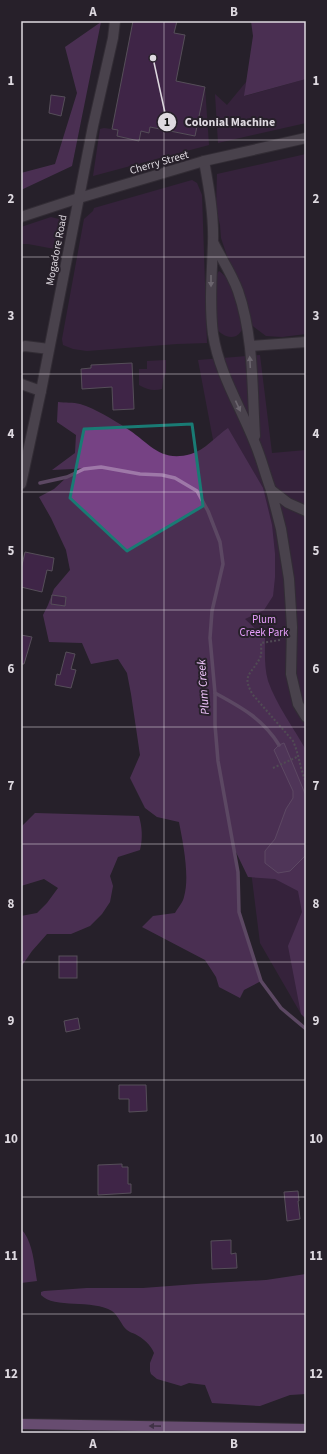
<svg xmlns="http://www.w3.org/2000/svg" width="327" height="1454" viewBox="0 0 327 1454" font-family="'Source Sans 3',sans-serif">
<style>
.green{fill:#482451}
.forest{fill:#764284}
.water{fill:#824e90;stroke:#9e78a8}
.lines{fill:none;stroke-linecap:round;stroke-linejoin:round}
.stream{stroke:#9e78a8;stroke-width:3.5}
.building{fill:#5e2b6c;stroke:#8f8592}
.minor-casing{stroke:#413b43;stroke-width:12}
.major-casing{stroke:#413b43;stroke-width:12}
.path{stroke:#847e87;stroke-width:2;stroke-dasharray:2 2;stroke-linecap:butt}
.minor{stroke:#746a76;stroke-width:10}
.major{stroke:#b682c5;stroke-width:10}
.oneway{fill:#beb8c0}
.oneway2{fill:#604768}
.marked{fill:none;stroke:#197b74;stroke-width:3;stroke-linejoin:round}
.grid{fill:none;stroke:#ded9e0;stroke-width:1;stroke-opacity:0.55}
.labels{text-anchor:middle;stroke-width:4;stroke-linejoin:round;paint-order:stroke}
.street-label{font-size:11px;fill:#ded9e0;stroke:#27202a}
.park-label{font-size:11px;fill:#e79ffc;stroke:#27202a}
.water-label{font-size:12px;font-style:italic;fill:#f2c6fe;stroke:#27202a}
.leader{fill:none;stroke:#ded9e0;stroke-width:1.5}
.callout-dot{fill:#ded9e0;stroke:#27202a;stroke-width:1.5}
.mark-label{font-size:12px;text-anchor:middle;font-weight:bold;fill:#111}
.callout-label{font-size:12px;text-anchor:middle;font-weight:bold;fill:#ded9e0;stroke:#27202a;stroke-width:4;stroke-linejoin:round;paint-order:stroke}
.neatline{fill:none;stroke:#ded9e0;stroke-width:1.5}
.grid-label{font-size:13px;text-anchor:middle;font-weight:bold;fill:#ded9e0}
</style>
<rect width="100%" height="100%" fill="#27202a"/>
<!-- green -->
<g class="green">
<path d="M 306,79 L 306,123 L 218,143 L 215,94 L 227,105 L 246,82 L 245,96 Z"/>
<path d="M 205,87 L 209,145 L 93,176 L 100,129 L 104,128 L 118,130 L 117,136 L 139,141 L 141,131 L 149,133 L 150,127 L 194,136 Z"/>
<path d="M 306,154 L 306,334 L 282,337 L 266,336 L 250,324 L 235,272 L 227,256 L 221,238 L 220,225 L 216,208 L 217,174 Z"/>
<path d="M 192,180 L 197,183 L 202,195 L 207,343 L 177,344 L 87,351 L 73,349 L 63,345 L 62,339 L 84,219 L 93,211 L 94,208 Z"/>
<path d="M 51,217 L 59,219 L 65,225 L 65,235 L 60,250 L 28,244 L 21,244 L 21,227 Z"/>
<path d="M 219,271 C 234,280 239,313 242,329 C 237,342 222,337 216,328 L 215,277 Z"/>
<path d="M 260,355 L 272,453 L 306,450 L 306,1017 L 301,1014 L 260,943 L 220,623 L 237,567 L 198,360 Z"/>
<path d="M 166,360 L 166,372 L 163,380 L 162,389 C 153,391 148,390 139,385 L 139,369 L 147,369 L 147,361 Z"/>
</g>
<!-- forest -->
<g class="forest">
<path d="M 251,21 L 306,21 L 306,79 L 244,96 L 253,36 Z"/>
<path d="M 101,22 L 72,166 L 21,190 L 21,173 L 55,164 L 77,93 L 65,47 Z"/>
<path d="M 58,402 C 65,403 73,402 80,404 C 96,409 112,419 126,428 C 149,442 159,463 191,454 C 205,450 216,436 228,428 L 263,488 L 272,525 L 275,554 L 275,577 L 273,596 L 264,610 L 245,619 L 265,638 C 265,652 264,667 268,681 C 276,704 294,729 306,750 L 306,1019 L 301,1014 L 288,946 L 302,912 L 298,891 L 275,879 L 248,877 L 233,846 L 238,872 L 239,912 L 261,981 L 244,990 L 240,998 L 219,987 L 216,977 L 205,960 L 142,927 L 153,916 L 175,913 C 178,908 183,902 184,897 C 190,877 183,843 179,822 L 157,817 L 145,808 L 130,778 L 140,755 L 131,694 L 127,673 L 118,659 L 91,664 L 82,643 L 49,642 L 43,615 L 48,605 L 54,589 L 70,570 L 66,550 L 51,518 L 39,497 L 54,489 L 67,477 L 84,469 L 92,468 L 52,470 L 75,453 L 76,435 L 57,422 Z"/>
<path d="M 35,813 L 139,816 C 142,827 143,838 140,850 L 118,857 L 110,876 L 113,886 L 110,902 L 102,914 L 90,926 L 71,934 L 47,934 L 32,951 L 21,967 L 21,916 L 37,913 L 47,903 L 58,888 L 44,879 L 21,886 L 21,827 Z"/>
<path d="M 21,1229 C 33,1241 34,1264 37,1281 L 21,1283 Z"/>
<path d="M 306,1274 L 306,1394 L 290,1395 L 260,1406 L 212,1403 L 205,1385 L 189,1383 L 181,1386 L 157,1379 L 151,1374 L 150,1371 L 150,1363 L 154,1353 C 151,1345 143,1338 135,1334 C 133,1333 129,1332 127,1330 C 121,1325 119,1316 112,1311 C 93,1299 54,1309 41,1295 L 41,1292 L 44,1291 L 87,1288 L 143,1288 L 196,1284 L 266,1280 Z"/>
</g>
<!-- water -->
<path class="water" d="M 284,743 L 306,796 L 306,855 L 290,871 L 278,873 L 265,863 L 265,851 L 275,839 L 286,809 L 293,798 L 293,791 L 274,750 L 279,745 Z"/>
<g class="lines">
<!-- stream -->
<g class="stream">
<path d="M 40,483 L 67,477 L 84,469 L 101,467 L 140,474 L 162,475 L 175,478 L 197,491 L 208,511 L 220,542 L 223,564 L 212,611 L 210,638 L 215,693 L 215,725 L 218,761 L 238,872 L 239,912 L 261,981 L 281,1008 L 306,1029"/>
<path d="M 215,693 C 241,707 263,719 279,745"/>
</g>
</g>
<!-- building -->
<g class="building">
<path d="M 133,21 L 177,21 L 174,33 L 185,35 L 176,81 L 205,87 L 195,136 L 150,127 L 149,133 L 141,131 L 139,141 L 117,136 L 118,130 L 112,129 Z"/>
<path d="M 51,95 L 65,97 L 61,116 L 49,113 Z"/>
<path d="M 132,363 L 134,409 L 113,410 L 112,387 L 82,389 L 81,369 L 91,368 L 91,365 Z"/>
<path d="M 25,552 L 54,558 L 52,571 L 47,570 L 42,592 L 21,587 L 21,569 Z"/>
<path d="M 52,595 L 66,597 L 65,606 L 51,604 Z"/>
<path d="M 21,635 L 32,637 L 24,664 L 21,664 Z"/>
<path d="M 66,652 L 75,654 L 71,669 L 76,670 L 71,688 L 55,685 L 57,674 L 60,675 Z"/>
<rect x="59" y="956" width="18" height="22"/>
<path d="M 78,1018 L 80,1029 L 66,1032 L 64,1021 Z"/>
<path d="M 119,1085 L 146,1085 L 147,1111 L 129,1112 L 129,1099 L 119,1099 Z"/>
<path d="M 122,1164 L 122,1167 L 128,1167 L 128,1184 L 131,1184 L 131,1193 L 98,1195 L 98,1165 Z"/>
<path d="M 298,1191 L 299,1201 L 298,1201 L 300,1219 L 287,1221 L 284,1192 Z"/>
<path d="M 231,1240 L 231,1254 L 236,1253 L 237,1268 L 212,1269 L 211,1241 Z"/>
</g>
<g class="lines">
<defs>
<g id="minor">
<path d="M 204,161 C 209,188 214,216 213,243 C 212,273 209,304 213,334 C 219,373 240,406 254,441 C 261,457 265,474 271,490"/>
<path d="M 21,217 L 79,198 L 204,161 L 306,138"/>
<path d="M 213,242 C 221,258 232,274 238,291 C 254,337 252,389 255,436"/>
<path d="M 250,346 L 306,342"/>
<path d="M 21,347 L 25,346 L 49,349"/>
<path d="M 21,384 L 41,391"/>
<path d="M 21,484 L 41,391 L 93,126 L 113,38 L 115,21"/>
<path d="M 306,511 L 288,503 L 271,490 L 281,529 L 289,579 L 292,627 L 291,674 L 298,704 L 306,717"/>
</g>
<path id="major" d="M 21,1424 L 306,1429"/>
</defs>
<!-- minor casing -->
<use href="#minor" class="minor-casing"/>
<!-- major casing -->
<use href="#major" class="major-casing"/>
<!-- path -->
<g class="path">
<path d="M 280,640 L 261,643 C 261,648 262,654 260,658 C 251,675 241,675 253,695 L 293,741 C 299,754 300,769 306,782"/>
<path d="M 273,768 L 297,757"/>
</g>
<!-- minor -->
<use href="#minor" class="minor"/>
<!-- major -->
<use href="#major" class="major"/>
</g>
<!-- one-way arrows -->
<defs><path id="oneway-solid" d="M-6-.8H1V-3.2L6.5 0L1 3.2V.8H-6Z"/></defs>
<g class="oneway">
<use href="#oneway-solid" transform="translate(211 281) rotate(90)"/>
<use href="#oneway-solid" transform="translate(250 362) rotate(-93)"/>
<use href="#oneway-solid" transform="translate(238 406) rotate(65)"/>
</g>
<use class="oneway2" href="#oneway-solid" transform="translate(155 1426) rotate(-179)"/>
<!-- marked area -->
<path d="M0 0H327V1454H0ZM 192,424 L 203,506 L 127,551 L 70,498 L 84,429 Z" fill="#27202a" fill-opacity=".55" fill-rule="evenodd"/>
<path class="marked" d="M 192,424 L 203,506 L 127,551 L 70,498 L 84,429 Z"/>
<!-- grid -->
<path class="grid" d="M 164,21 L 164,1433M 21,140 L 306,140M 21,257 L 306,257M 21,374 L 306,374M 21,492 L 306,492M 21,610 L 306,610M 21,727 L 306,727M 21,844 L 306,844M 21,962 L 306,962M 21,1080 L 306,1080M 21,1197 L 306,1197M 21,1314 L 306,1314"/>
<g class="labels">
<!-- street labels -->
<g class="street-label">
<text transform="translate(159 162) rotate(-16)" y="4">Cherry Street</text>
<text transform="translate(56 250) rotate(-79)" y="4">Mogadore Road</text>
</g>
<!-- park labels -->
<g class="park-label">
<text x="264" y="623">Plum<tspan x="264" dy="13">Creek Park</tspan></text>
</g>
<!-- water labels -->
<g class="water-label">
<text transform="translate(203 687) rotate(-94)" y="4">Plum Creek</text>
</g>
</g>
<!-- callouts -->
<path class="leader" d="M153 58L167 122"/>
<g class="callout-dot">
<circle cx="153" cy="58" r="4"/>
<circle cx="167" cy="122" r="10"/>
</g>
<g class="mark-label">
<text x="167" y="126">1</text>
</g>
<g class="callout-label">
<text x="230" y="126">Colonial Machine</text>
</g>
<!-- border -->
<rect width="327" height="1454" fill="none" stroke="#27202a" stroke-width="44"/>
<rect x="22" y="22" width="283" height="1410" class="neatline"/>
<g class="grid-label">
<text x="93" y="16">A</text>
<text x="234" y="16">B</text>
<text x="11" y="85">1</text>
<text x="316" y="85">1</text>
<text x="11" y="203">2</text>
<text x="316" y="203">2</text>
<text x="11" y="320">3</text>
<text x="316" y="320">3</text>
<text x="11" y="438">4</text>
<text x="316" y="438">4</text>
<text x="11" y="555">5</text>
<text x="316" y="555">5</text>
<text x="11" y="673">6</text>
<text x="316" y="673">6</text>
<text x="11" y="790">7</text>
<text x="316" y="790">7</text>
<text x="11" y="908">8</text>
<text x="316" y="908">8</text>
<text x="11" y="1025">9</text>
<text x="316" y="1025">9</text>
<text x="11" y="1143">10</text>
<text x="316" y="1143">10</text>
<text x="11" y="1260">11</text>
<text x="316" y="1260">11</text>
<text x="11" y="1378">12</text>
<text x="316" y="1378">12</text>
<text x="93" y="1448">A</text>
<text x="234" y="1448">B</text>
</g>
</svg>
